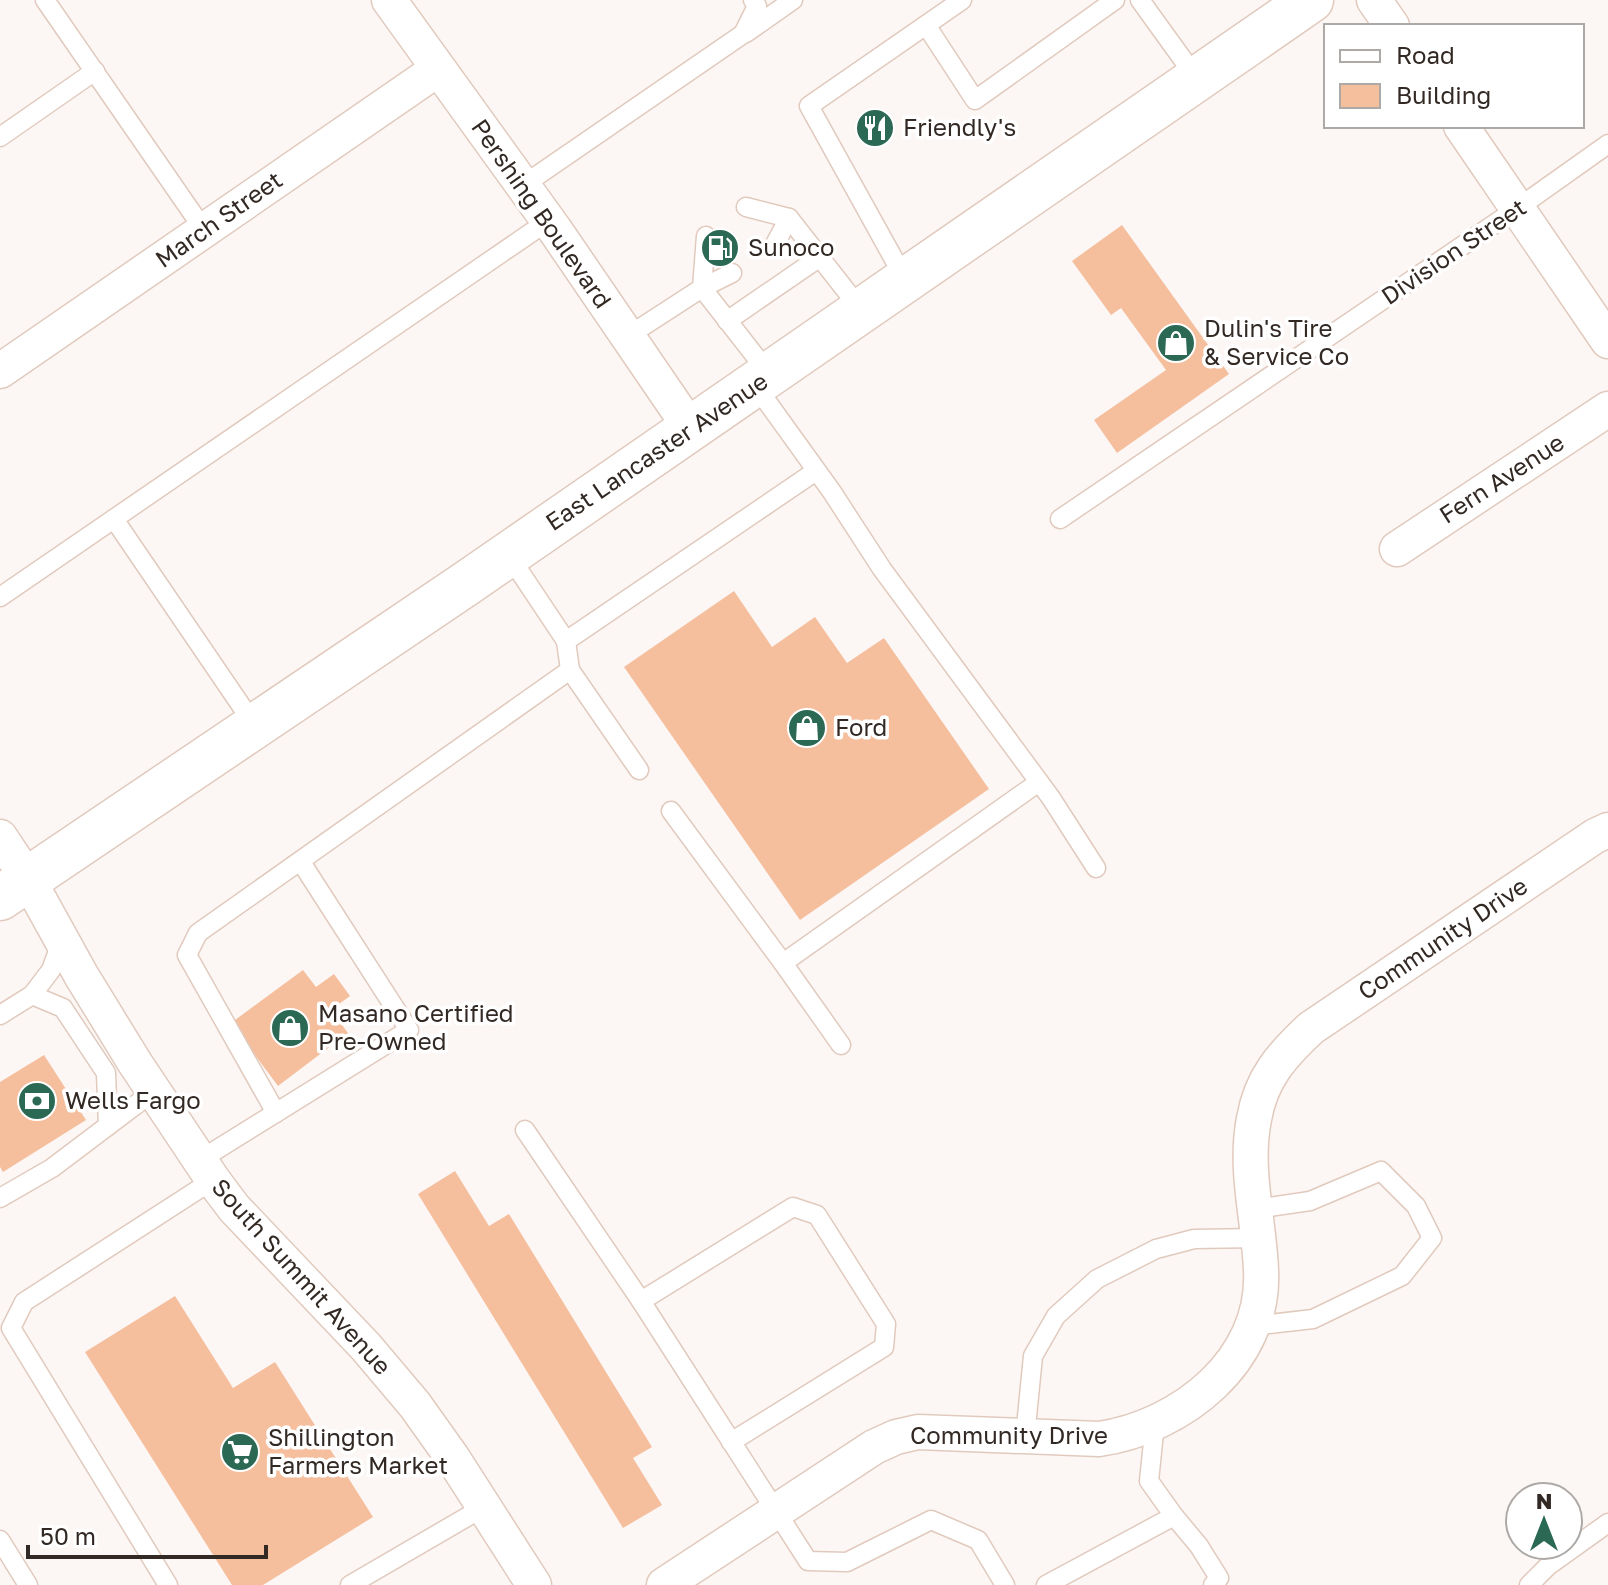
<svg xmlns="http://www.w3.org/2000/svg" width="1608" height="1585" viewBox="0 0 1608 1585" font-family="'Golos Text',sans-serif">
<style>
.building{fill:#f5bf9e}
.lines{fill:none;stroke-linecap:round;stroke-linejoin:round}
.service-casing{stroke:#e1cabd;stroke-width:21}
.minor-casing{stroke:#e1cabd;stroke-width:37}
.primary-casing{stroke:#e1cabd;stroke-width:47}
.service{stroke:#fff;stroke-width:18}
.minor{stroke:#fff;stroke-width:34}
.primary{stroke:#fff;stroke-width:44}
.labels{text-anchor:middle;stroke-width:7;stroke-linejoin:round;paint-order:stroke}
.poi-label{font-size:24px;fill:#322924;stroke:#fff;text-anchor:start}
.street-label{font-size:24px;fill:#322924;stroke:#fff}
</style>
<rect width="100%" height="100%" fill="#fcf7f5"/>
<!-- building -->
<g class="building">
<path d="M 1122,225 L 1229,374 L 1117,453 L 1094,420 L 1166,370 L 1121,308 L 1111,315 L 1072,261 Z"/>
<path d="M 734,591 L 772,647 L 815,617 L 847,663 L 884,638 L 989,789 L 800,920 L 624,667 Z"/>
<path d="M 303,970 L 316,987 L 334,974 L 350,996 L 331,1010 L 348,1033 L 278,1086 L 231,1023 Z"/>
<path d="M 44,1055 L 86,1120 L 3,1172 L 0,1167 L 0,1082 Z"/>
<path d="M 455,1171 L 489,1226 L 509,1214 L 652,1447 L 633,1458 L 662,1505 L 623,1528 L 418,1194 Z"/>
<path d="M 175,1296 L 233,1388 L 275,1362 L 373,1517 L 263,1585 L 232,1585 L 85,1352 Z"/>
</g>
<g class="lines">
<defs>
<g id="service">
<path d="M 45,0 L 204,230"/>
<path d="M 1140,0 L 1197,79"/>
<path d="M 926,25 L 975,100 L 1115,0"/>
<path d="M 746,33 L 793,0"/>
<path d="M 0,137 L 95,71"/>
<path d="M 522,186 L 743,34 L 757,6 L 753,0"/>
<path d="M 746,207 L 789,218 L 862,311"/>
<path d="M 774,246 L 789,218"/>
<path d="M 732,273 L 702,288 L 770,375"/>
<path d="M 906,281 L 809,106 L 962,0"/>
<path d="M 727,321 L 820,257"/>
<path d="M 628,336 L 702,288 L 706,236"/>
<path d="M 755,385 L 832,492 L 882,569 L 1051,798 L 1096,868"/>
<path d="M 114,519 L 255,726"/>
<path d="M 1060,519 L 1518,208 L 1608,144"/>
<path d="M 508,554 L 566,641"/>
<path d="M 0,597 L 548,221"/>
<path d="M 570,670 L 639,770"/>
<path d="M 671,811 L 783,963 L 841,1045"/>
<path d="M 783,963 L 1039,782"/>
<path d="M 32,995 L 63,1008 L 106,1073 L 108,1126"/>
<path d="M 0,1015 L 32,995 L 51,970 L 62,940"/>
<path d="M 276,1113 L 187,955 L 198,933 L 570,670 L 566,641 L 816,471"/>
<path d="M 525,1130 L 641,1301 L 808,1561 L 847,1562 L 931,1520 L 978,1540 L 1005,1585"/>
<path d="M 200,1160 L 409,1030 L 301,862"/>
<path d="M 0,1198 L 52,1168 L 154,1091"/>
<path d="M 641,1301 L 793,1207 L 817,1215 L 886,1324 L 884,1347 L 731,1442"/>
<path d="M 1252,1326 L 1313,1319 L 1402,1276 L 1432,1238 L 1416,1206 L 1381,1171 L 1310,1201 L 1255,1209"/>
<path d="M 1025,1437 L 1033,1356 L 1056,1316 L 1097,1279 L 1156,1249 L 1194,1239 L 1258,1238"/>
<path d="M 1174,1516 L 1199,1546 L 1219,1578 L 1213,1585"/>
<path d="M 0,1540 L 28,1585"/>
<path d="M 168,1585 L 11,1328 L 24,1302 L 213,1180"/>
<path d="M 350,1585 L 484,1507"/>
<path d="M 1046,1585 L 1174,1516 L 1149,1481 L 1155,1423"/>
<path d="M 1529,1585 L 1548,1566 L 1608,1523"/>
</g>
<g id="minor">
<path d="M 389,0 L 555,230 L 691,429"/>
<path d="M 1374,0 L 1392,26"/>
<path d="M 1461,126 L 1608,341"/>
<path d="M 0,371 L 438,69"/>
<path d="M 1397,549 L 1608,409"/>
<path d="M 0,837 L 28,879 L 81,975 L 135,1063 L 213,1180 L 234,1208 L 366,1347 L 415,1405 L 452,1457 L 534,1585"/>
<path d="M 664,1585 L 874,1447 L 896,1437 L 918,1432 L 1099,1439 C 1181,1427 1266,1361 1261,1270 C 1259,1220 1244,1169 1254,1119 C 1261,1078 1282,1055 1311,1028 L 1595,836 L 1608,830"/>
</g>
<path id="primary" d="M 0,898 L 467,583 L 1311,0"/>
</defs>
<!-- service casing -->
<use href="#service" class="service-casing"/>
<!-- minor casing -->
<use href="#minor" class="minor-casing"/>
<!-- primary casing -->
<use href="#primary" class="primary-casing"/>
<!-- service -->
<use href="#service" class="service"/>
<!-- minor -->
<use href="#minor" class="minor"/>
<!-- primary -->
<use href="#primary" class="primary"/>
</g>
<!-- icons -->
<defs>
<symbol id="restaurant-disc" viewBox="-11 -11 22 22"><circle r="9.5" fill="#2c6955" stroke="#fff"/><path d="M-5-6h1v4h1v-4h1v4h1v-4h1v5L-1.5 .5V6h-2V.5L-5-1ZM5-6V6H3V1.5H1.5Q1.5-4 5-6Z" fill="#fff"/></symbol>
<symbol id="fuel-disc" viewBox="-11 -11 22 22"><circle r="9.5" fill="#2c6955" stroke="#fff"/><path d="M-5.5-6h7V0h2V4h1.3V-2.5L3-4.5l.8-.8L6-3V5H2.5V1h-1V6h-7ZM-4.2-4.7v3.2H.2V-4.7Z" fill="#fff"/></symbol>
<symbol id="shop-disc" viewBox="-11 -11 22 22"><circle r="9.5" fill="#2c6955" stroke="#fff"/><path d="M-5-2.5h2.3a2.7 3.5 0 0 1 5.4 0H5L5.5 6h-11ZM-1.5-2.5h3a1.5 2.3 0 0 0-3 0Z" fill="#fff"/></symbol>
<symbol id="bank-disc" viewBox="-11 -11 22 22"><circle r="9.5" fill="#2c6955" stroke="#fff"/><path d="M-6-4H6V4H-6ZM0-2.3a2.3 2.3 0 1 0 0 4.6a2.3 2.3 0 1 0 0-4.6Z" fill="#fff"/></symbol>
<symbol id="supermarket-disc" viewBox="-11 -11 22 22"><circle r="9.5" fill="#2c6955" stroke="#fff"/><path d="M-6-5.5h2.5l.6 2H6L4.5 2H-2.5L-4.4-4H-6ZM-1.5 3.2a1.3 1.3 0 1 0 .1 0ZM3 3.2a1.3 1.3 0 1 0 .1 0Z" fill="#fff"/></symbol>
</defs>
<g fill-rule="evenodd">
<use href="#restaurant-disc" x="853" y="106" width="44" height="44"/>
<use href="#fuel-disc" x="698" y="226" width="44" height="44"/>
<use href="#shop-disc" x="1154" y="321" width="44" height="44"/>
<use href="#shop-disc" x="785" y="706" width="44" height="44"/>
<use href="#shop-disc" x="268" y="1006" width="44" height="44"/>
<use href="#bank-disc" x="15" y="1079" width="44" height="44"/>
<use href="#supermarket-disc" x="218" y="1430" width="44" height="44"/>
</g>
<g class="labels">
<!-- poi labels -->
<g class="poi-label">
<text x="903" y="136">Friendly's</text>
<text x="748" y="256">Sunoco</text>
<text x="1204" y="337">Dulin's Tire<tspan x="1204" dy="28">&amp; Service Co</tspan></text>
<text x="835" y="736">Ford</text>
<text x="318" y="1022">Masano Certified<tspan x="318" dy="28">Pre-Owned</tspan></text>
<text x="65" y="1109">Wells Fargo</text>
<text x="268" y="1446">Shillington<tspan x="268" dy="28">Farmers Market</tspan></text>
</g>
<!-- street labels -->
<g class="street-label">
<text transform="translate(541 214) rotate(55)" y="8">Pershing Boulevard</text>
<text transform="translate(219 220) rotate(-35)" y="8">March Street</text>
<text transform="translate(1454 252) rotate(-34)" y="8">Division Street</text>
<text transform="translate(657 452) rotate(-34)" y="8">East Lancaster Avenue</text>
<text transform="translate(1502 479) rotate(-33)" y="8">Fern Avenue</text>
<text transform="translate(1443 939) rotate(-34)" y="8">Community Drive</text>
<text transform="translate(301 1277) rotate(48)" y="8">South Summit Avenue</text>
<text x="1009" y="1444">Community Drive</text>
</g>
</g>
<!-- legend -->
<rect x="1324" y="24" width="260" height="104" fill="#ffffff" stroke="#ada9a7" stroke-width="2"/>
<rect x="1340" y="50" width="40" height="12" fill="#ffffff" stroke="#ada9a7" stroke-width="2"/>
<text x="1396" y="64" font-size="24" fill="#322924">Road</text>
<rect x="1340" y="84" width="40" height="24" fill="#f5bf9e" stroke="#ada9a7" stroke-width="2"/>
<text x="1396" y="104" font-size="24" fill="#322924">Building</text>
<!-- north arrow -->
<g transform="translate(1544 1521)"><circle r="38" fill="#ffffff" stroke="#ada9a7" stroke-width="2"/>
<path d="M0-6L14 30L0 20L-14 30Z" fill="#2c6955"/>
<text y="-12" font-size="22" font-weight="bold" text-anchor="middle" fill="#322924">N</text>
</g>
<!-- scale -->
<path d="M28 1545v12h238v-12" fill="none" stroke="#322924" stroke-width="4"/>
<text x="40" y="1545" font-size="24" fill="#322924" stroke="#ffffff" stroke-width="6" paint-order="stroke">50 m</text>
</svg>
